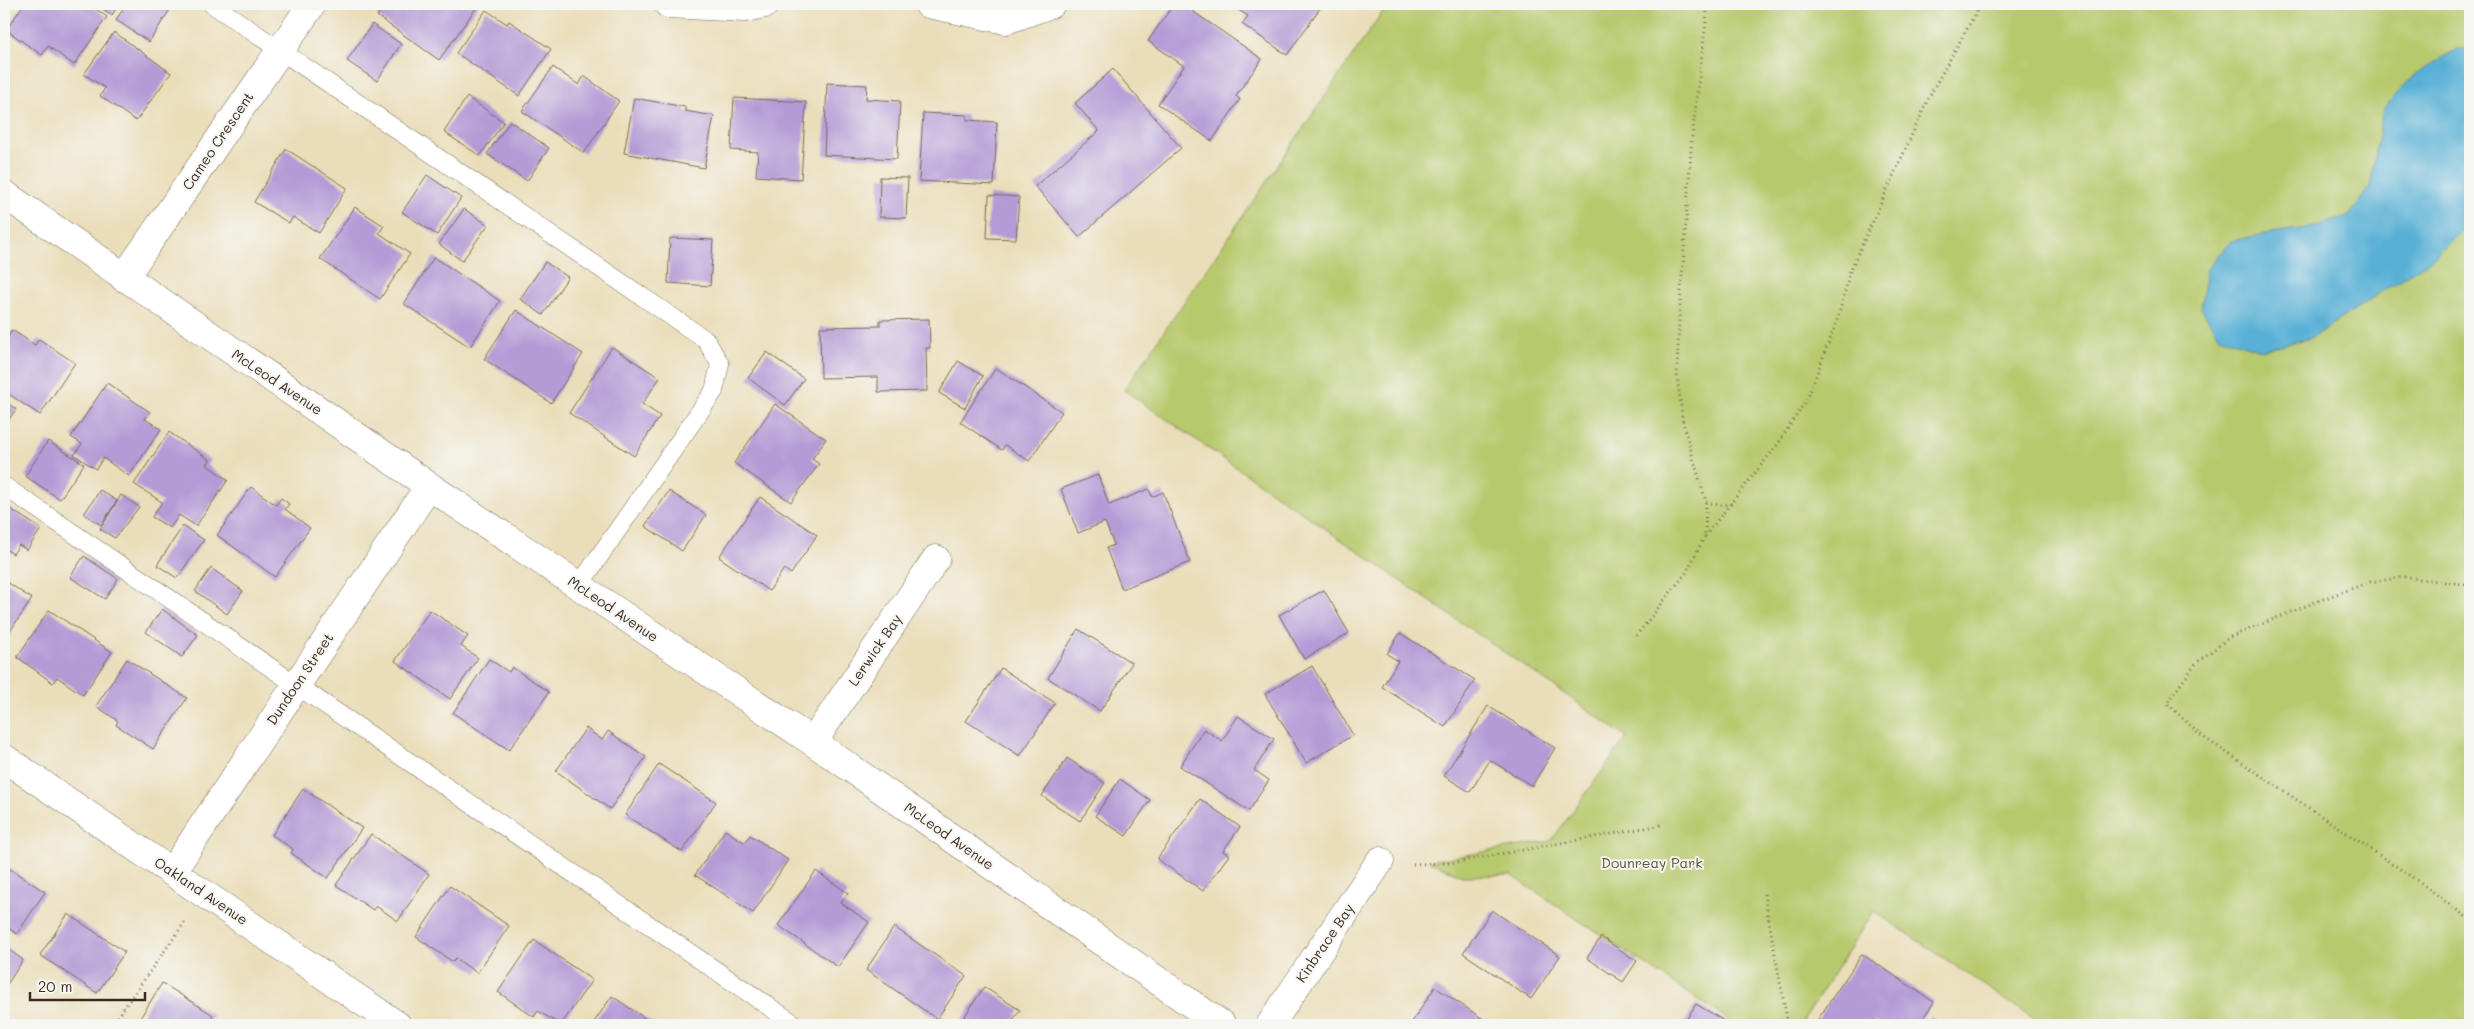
<svg xmlns="http://www.w3.org/2000/svg" width="2474" height="1029" viewBox="0 0 2474 1029" font-family="Mali,sans-serif">
<style>
.green{fill:#b7c96d;stroke:#797a46}
.water{fill:#59b0d6;stroke:#4a6d7a}
.building{fill:#b39bd6}
.lines{fill:none;stroke-linecap:round;stroke-linejoin:round}
.service-casing{stroke:#786955;stroke-width:19}
.minor-casing{stroke:#786955;stroke-width:29}
.tertiary-casing{stroke:#786955;stroke-width:29}
.path{stroke:#786955;stroke-width:3;stroke-dasharray:1 4;stroke-linecap:butt}
.service{stroke:#fff;stroke-width:18}
.minor{stroke:#fff;stroke-width:28}
.tertiary{stroke:#fff;stroke-width:28}
.labels{text-anchor:middle;stroke-width:4;stroke-linejoin:round;paint-order:stroke}
.street-label{font-size:14px;fill:#3b2a1e;stroke:#f6f6f2}
.park-label{font-size:14px;fill:#5a5232;stroke:#f6f6f2}
</style>
<rect width="100%" height="100%" fill="#f6f6f2"/>
<filter id="ink" filterUnits="userSpaceOnUse"><feTurbulence type="fractalNoise" baseFrequency=".02" numOctaves="2"/><feDisplacementMap in="SourceGraphic" scale="10" xChannelSelector="R" yChannelSelector="G"/><feConvolveMatrix kernelMatrix="1 2 1 2 8 2 1 2 1" color-interpolation-filters="sRGB"/></filter>
<filter id="wash" filterUnits="userSpaceOnUse"><feTurbulence type="fractalNoise" baseFrequency=".0096" numOctaves="4" result="noise"/><feDisplacementMap in="SourceGraphic" scale="20" xChannelSelector="R" yChannelSelector="G"/><feGaussianBlur stdDeviation="1.12" result="paint"/><feColorMatrix in="noise" values="0 0 0 0 0 0 0 0 0 0 0 0 0 0 0 0 0 1.4 0 .05"/><feComposite in="paint" operator="in"/></filter>
<g filter="url(#wash)">
<rect width="100%" height="100%" fill="#eadeba"/>
<!-- green -->
<path class="green" d="M 1388,4 L 2470,4 L 2470,1025 L 2043,1025 L 1874,911 L 1804,1019 L 1805,1025 L 1736,1025 L 1511,875 L 1462,876 L 1429,861 L 1551,841 L 1627,737 L 1124,390 Z"/>
<!-- water -->
<path class="water" d="M 2457,49 L 2470,49 L 2470,224 L 2429,261 L 2311,338 L 2260,350 L 2219,336 L 2201,308 L 2207,269 L 2231,241 L 2270,233 L 2314,227 L 2350,215 L 2370,186 L 2383,109 L 2415,74 Z"/>
<g id="blocks">
<!-- building -->
<g class="building">
<path d="M 24,4 L 89,4 L 107,17 L 74,65 L 48,46 L 42,55 L 6,30 Z"/>
<path d="M 96,4 L 119,4 L 112,15 Z"/>
<path d="M 126,4 L 171,4 L 173,5 L 149,42 L 116,20 Z"/>
<path d="M 386,4 L 479,4 L 439,60 L 377,16 Z"/>
<path d="M 1174,4 L 1182,4 L 1262,59 L 1236,96 L 1240,99 L 1212,141 L 1158,104 L 1184,66 L 1148,41 Z"/>
<path d="M 1229,4 L 1323,4 L 1287,55 L 1242,24 L 1248,16 Z"/>
<path d="M 486,10 L 507,24 L 509,21 L 551,49 L 519,96 L 456,53 Z"/>
<path d="M 372,24 L 401,44 L 377,81 L 347,61 Z"/>
<path d="M 114,32 L 171,73 L 136,121 L 100,96 L 105,88 L 84,74 Z"/>
<path d="M 553,67 L 579,85 L 584,76 L 619,101 L 584,153 L 522,111 Z"/>
<path d="M 1113,69 L 1181,148 L 1079,237 L 1035,186 L 1099,131 L 1075,103 Z"/>
<path d="M 827,83 L 867,85 L 866,99 L 900,101 L 897,159 L 824,155 Z"/>
<path d="M 467,97 L 504,122 L 480,156 L 444,132 Z"/>
<path d="M 634,98 L 685,107 L 685,111 L 714,116 L 704,168 L 624,153 Z"/>
<path d="M 734,98 L 806,102 L 801,179 L 756,176 L 758,152 L 731,150 Z"/>
<path d="M 923,113 L 967,115 L 967,120 L 997,122 L 994,185 L 919,181 Z"/>
<path d="M 510,121 L 549,148 L 527,181 L 487,154 Z"/>
<path d="M 286,149 L 347,188 L 319,233 L 293,217 L 289,223 L 254,202 Z"/>
<path d="M 427,175 L 461,198 L 437,235 L 402,212 Z"/>
<path d="M 880,177 L 908,178 L 906,218 L 879,217 Z"/>
<path d="M 989,195 L 1019,197 L 1016,239 L 987,238 Z"/>
<path d="M 355,207 L 384,226 L 379,233 L 410,254 L 380,299 L 320,259 Z"/>
<path d="M 464,209 L 488,225 L 462,261 L 439,244 Z"/>
<path d="M 670,238 L 713,240 L 710,286 L 668,283 Z"/>
<path d="M 434,257 L 500,301 L 470,347 L 404,304 Z"/>
<path d="M 545,262 L 568,277 L 543,315 L 520,299 Z"/>
<path d="M 516,310 L 583,354 L 551,403 L 484,359 Z"/>
<path d="M 929,319 L 930,348 L 926,348 L 927,391 L 878,392 L 878,377 L 821,378 L 820,327 L 880,326 L 880,320 Z"/>
<path d="M 12,330 L 35,345 L 39,339 L 75,363 L 40,415 L 4,391 L 4,343 Z"/>
<path d="M 612,347 L 660,378 L 642,404 L 660,416 L 634,456 L 569,413 Z"/>
<path d="M 767,352 L 804,379 L 785,405 L 748,378 Z"/>
<path d="M 958,361 L 983,376 L 965,408 L 939,393 Z"/>
<path d="M 996,368 L 1062,412 L 1029,461 L 1005,445 L 1002,450 L 960,422 Z"/>
<path d="M 107,383 L 150,412 L 145,419 L 161,429 L 129,476 L 103,458 L 96,469 L 74,455 L 82,444 L 71,437 Z"/>
<path d="M 4,401 L 16,409 L 4,427 Z"/>
<path d="M 775,404 L 826,439 L 812,459 L 819,464 L 791,502 L 734,463 Z"/>
<path d="M 169,432 L 210,460 L 207,465 L 228,480 L 196,526 L 179,515 L 170,528 L 152,517 L 162,502 L 134,484 Z"/>
<path d="M 48,441 L 84,464 L 60,499 L 25,476 Z"/>
<path d="M 1098,475 L 1109,505 L 1149,489 L 1152,497 L 1163,492 L 1190,562 L 1122,589 L 1106,548 L 1114,545 L 1105,522 L 1078,533 L 1061,489 Z"/>
<path d="M 251,487 L 276,505 L 281,498 L 289,504 L 285,509 L 310,528 L 275,577 L 217,535 Z"/>
<path d="M 100,490 L 117,501 L 101,525 L 84,514 Z"/>
<path d="M 669,491 L 706,515 L 682,551 L 645,526 Z"/>
<path d="M 121,495 L 139,507 L 115,538 L 100,529 Z"/>
<path d="M 760,497 L 817,535 L 791,574 L 784,569 L 769,591 L 719,557 Z"/>
<path d="M 6,506 L 41,529 L 27,550 L 19,545 L 13,554 L 4,548 Z"/>
<path d="M 183,526 L 204,540 L 177,578 L 157,565 Z"/>
<path d="M 84,556 L 118,579 L 105,599 L 70,577 Z"/>
<path d="M 211,568 L 243,591 L 227,614 L 195,591 Z"/>
<path d="M 4,580 L 32,599 L 4,640 Z"/>
<path d="M 1324,590 L 1349,633 L 1304,659 L 1279,615 Z"/>
<path d="M 162,609 L 198,635 L 182,657 L 146,632 Z"/>
<path d="M 49,610 L 112,652 L 83,695 L 57,677 L 53,683 L 17,657 Z"/>
<path d="M 430,610 L 468,636 L 461,646 L 478,658 L 450,699 L 395,661 Z"/>
<path d="M 1078,629 L 1132,663 L 1100,711 L 1048,678 Z"/>
<path d="M 1400,633 L 1475,680 L 1445,727 L 1382,687 L 1398,661 L 1387,654 Z"/>
<path d="M 127,659 L 187,698 L 153,749 L 116,725 L 118,721 L 96,706 Z"/>
<path d="M 489,659 L 509,672 L 512,667 L 549,692 L 509,750 L 453,713 Z"/>
<path d="M 1312,666 L 1353,735 L 1306,763 L 1265,694 Z"/>
<path d="M 1001,668 L 1055,703 L 1020,756 L 966,721 Z"/>
<path d="M 1488,706 L 1555,748 L 1532,786 L 1490,760 L 1470,792 L 1444,776 Z"/>
<path d="M 1238,716 L 1274,739 L 1254,770 L 1269,780 L 1249,811 L 1180,766 L 1204,729 L 1222,741 Z"/>
<path d="M 586,728 L 602,740 L 608,731 L 646,757 L 610,809 L 556,771 Z"/>
<path d="M 1067,758 L 1105,783 L 1080,821 L 1042,796 Z"/>
<path d="M 659,764 L 716,802 L 682,852 L 625,815 Z"/>
<path d="M 1120,779 L 1150,800 L 1126,836 L 1095,816 Z"/>
<path d="M 303,789 L 362,828 L 328,878 L 291,853 L 293,849 L 272,835 Z"/>
<path d="M 1200,799 L 1240,827 L 1223,851 L 1229,855 L 1203,891 L 1157,859 Z"/>
<path d="M 725,830 L 745,843 L 750,835 L 788,860 L 753,913 L 695,875 Z"/>
<path d="M 371,834 L 429,874 L 398,921 L 376,906 L 373,910 L 336,885 Z"/>
<path d="M 4,865 L 45,892 L 17,934 L 4,925 Z"/>
<path d="M 816,871 L 848,893 L 841,903 L 869,922 L 838,967 L 778,925 Z"/>
<path d="M 450,886 L 509,926 L 477,973 L 455,958 L 453,962 L 416,937 Z"/>
<path d="M 1492,910 L 1560,956 L 1531,999 L 1463,953 Z"/>
<path d="M 68,914 L 125,952 L 97,993 L 40,955 Z"/>
<path d="M 894,927 L 966,976 L 937,1019 L 866,970 Z"/>
<path d="M 1601,937 L 1637,961 L 1623,982 L 1587,958 Z"/>
<path d="M 534,940 L 592,980 L 561,1025 L 538,1011 L 534,1017 L 498,992 Z"/>
<path d="M 4,946 L 23,960 L 4,989 Z"/>
<path d="M 1862,954 L 1934,1002 L 1918,1025 L 1882,1025 L 1875,1021 L 1872,1025 L 1820,1025 L 1816,1022 Z"/>
<path d="M 162,983 L 213,1015 L 207,1025 L 141,1025 L 137,1023 Z"/>
<path d="M 984,987 L 1020,1010 L 1013,1020 L 1021,1025 L 959,1025 Z"/>
<path d="M 1435,987 L 1492,1025 L 1410,1025 Z"/>
<path d="M 612,996 L 655,1025 L 592,1025 Z"/>
<path d="M 1696,1004 L 1731,1025 L 1683,1025 Z"/>
<path d="M 1931,1017 L 1943,1025 L 1926,1025 Z"/>
</g>
</g>
</g>
<g filter="url(#ink)">
<use href="#blocks" fill-opacity="0" stroke="#786955" stroke-width="1"/>
<g class="lines">
<defs>
<g id="service">
<path d="M 212,4 L 706,340 L 720,364 L 714,391 L 578,587"/>
<path d="M 4,486 L 796,1025"/>
</g>
<g id="minor">
<path d="M 668,4 L 745,8 L 765,4"/>
<path d="M 928,4 L 1006,20 L 1051,4"/>
<path d="M 124,278 L 312,4"/>
<path d="M 813,742 L 936,559"/>
<path d="M 4,758 L 397,1025"/>
<path d="M 172,872 L 429,486"/>
<path d="M 1270,1025 L 1380,861"/>
</g>
<path id="tertiary" d="M 4,194 L 429,486 L 813,742 L 1222,1025"/>
</defs>
<!-- service casing -->
<use href="#service" class="service-casing"/>
<!-- minor casing -->
<use href="#minor" class="minor-casing"/>
<!-- tertiary casing -->
<use href="#tertiary" class="tertiary-casing"/>
<!-- path -->
<g class="path">
<path d="M 1706,502 L 1718,505 L 1732,504"/>
<path d="M 1705,536 L 1778,444 L 1808,397 L 1838,318 L 1850,271 L 1932,91 L 1981,4"/>
<path d="M 2470,585 L 2405,577 L 2370,582 L 2323,599 L 2230,637 L 2196,663 L 2167,703 L 2199,734 L 2421,883 L 2470,920"/>
<path d="M 1636,636 L 1686,573 L 1705,536 L 1706,502 L 1683,423 L 1677,375 L 1679,320 L 1692,137 L 1708,4"/>
<path d="M 1413,864 L 1451,863 L 1661,825"/>
<path d="M 1764,894 L 1788,1025"/>
<path d="M 112,1025 L 185,922"/>
</g>
<!-- service -->
<use href="#service" class="service"/>
<!-- minor -->
<use href="#minor" class="minor"/>
<!-- tertiary -->
<use href="#tertiary" class="tertiary"/>
</g>
</g>
<g class="labels">
<!-- street labels -->
<g class="street-label">
<text transform="translate(218 141) rotate(-56)" y="5">Cameo Crescent</text>
<text transform="translate(277 382) rotate(34)" y="5">McLeod Avenue</text>
<text transform="translate(613 609) rotate(34)" y="5">McLeod Avenue</text>
<text transform="translate(875 650) rotate(-56)" y="5">Lerwick Bay</text>
<text transform="translate(300 679) rotate(-56)" y="5">Dundoon Street</text>
<text transform="translate(949 836) rotate(35)" y="5">McLeod Avenue</text>
<text transform="translate(201 891) rotate(34)" y="5">Oakland Avenue</text>
<text transform="translate(1325 943) rotate(-56)" y="5">Kinbrace Bay</text>
</g>
<!-- park labels -->
<g class="park-label">
<text x="1652" y="868">Dounreay Park</text>
</g>
</g>
<!-- margin -->
<rect width="2474" height="1029" fill="none" stroke="#f6f6f2" stroke-width="20"/>
<!-- scale -->
<path d="M30 992v8h115v-8" fill="none" stroke="#3b2a1e" stroke-width="2.5"/>
<text x="38" y="992" font-size="15" fill="#3b2a1e" stroke="#f6f6f2" stroke-width="4" paint-order="stroke">20 m</text>
</svg>
